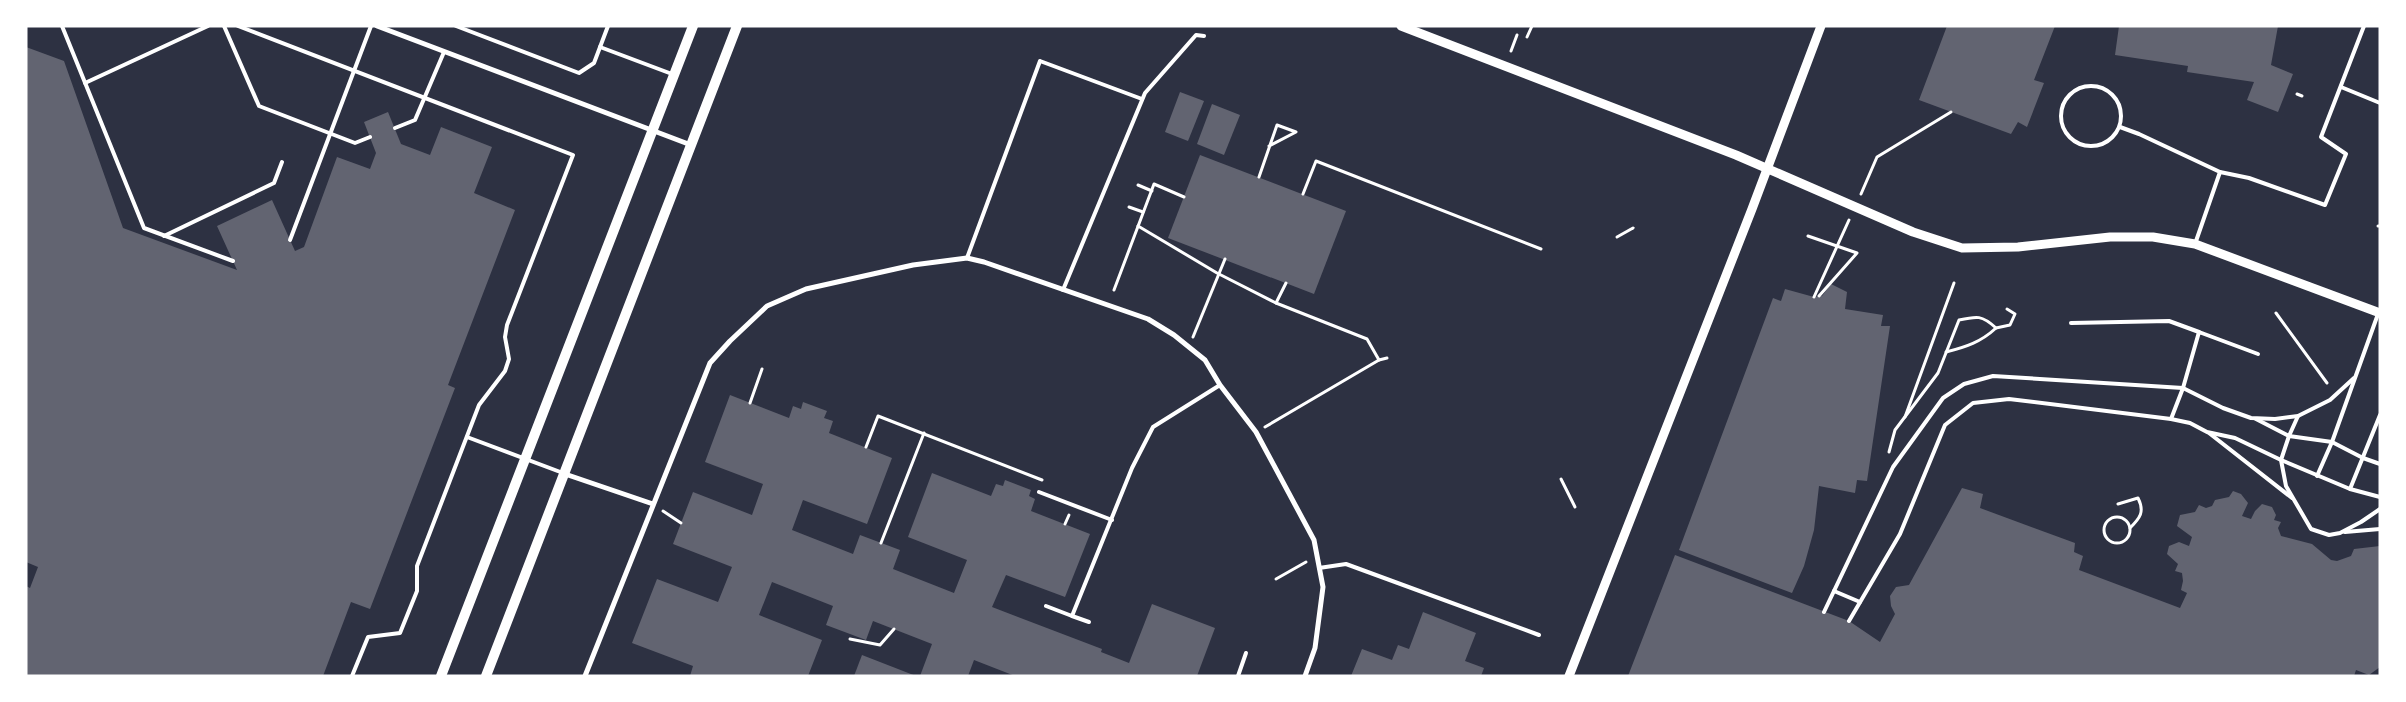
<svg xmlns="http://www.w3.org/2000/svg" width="2406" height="702" viewBox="0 0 2406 702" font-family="'Noto Sans',sans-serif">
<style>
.building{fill:#626471}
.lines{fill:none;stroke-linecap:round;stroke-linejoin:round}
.path{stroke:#fff;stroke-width:3}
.service{stroke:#fff;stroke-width:4}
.minor{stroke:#fff;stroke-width:5}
.tertiary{stroke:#fff;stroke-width:9}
.secondary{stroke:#fff;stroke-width:10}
</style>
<rect width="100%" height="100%" fill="#2d3142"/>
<!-- building -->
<g class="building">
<path d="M 1947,26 L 2055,26 L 2034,80 L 2044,83 L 2027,127 L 2018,122 L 2011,134 L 1919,100 Z"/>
<path d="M 2119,26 L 2278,26 L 2271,65 L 2293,74 L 2278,112 L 2247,100 L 2254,82 L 2187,72 L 2188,66 L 2115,55 Z"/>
<path d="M 26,47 L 64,61 L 123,228 L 237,270 L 217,226 L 272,200 L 295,251 L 304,247 L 337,157 L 370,169 L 376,153 L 364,122 L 388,112 L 401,144 L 430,155 L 441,127 L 492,147 L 474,193 L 515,210 L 448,385 L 455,388 L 370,609 L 351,602 L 323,676 L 26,676 L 26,586 L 30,588 L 38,567 L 26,562 Z"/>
<path d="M 1180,92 L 1204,101 L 1188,141 L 1165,132 Z"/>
<path d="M 1212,104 L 1240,115 L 1224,155 L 1197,144 Z"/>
<path d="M 1200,155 L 1346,211 L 1314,294 L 1168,238 Z"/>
<path d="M 1831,284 L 1847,292 L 1845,309 L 1883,315 L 1881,326 L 1890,326 L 1867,481 L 1857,480 L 1855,493 L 1819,486 L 1814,530 L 1804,566 L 1792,593 L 1679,550 L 1773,298 L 1781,301 L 1785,289 L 1814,297 L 1822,296 Z"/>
<path d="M 730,395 L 789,418 L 793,406 L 801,409 L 803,402 L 827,411 L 824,418 L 833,421 L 829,433 L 892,458 L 867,524 L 803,500 L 792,530 L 853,554 L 860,535 L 900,550 L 893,569 L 954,593 L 967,560 L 908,537 L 932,473 L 991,496 L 996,484 L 1003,486 L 1005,480 L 1031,490 L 1029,496 L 1035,499 L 1031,511 L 1090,534 L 1065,597 L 1006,575 L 992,607 L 1102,649 L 1101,652 L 1129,663 L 1152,604 L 1215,628 L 1197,676 L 1015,676 L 974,660 L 968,676 L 920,676 L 932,644 L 873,621 L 866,640 L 826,625 L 833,606 L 772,582 L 759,615 L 822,640 L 808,676 L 690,676 L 693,666 L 632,643 L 657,579 L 718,602 L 732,567 L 673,544 L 693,492 L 752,515 L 763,484 L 705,462 Z"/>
<path d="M 1962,488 L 1983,494 L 1980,508 L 2075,543 L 2074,552 L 2083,556 L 2079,570 L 2180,608 L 2187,593 L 2181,590 L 2183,581 L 2182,573 L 2175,571 L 2178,564 L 2167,554 L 2169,546 L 2179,542 L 2189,546 L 2192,537 L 2177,526 L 2180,515 L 2195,512 L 2199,505 L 2206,508 L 2212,506 L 2215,500 L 2229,497 L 2233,491 L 2241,494 L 2248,503 L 2242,516 L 2251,519 L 2255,511 L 2262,504 L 2272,507 L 2276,515 L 2274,520 L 2281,522 L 2278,528 L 2281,536 L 2312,544 L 2331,560 L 2337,561 L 2351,556 L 2354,549 L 2380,546 L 2380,667 L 2369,675 L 2356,670 L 2354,676 L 1628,676 L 1675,555 L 1849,621 L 1880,642 L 1895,614 L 1891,606 L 1890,596 L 1896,587 L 1909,585 Z"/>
<path d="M 1423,612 L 1476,633 L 1465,661 L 1484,668 L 1481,676 L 1351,676 L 1362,649 L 1392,660 L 1398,645 L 1409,649 Z"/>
<path d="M 862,655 L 916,676 L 854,676 Z"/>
</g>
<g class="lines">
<!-- path -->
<g class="path">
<path d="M 1527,37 L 1532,26"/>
<path d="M 1511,51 L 1517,35"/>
<path d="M 2297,94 L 2302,96"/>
<path d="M 1259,177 L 1277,125 L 1296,132 L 1269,146"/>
<path d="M 1138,185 L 1152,191"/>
<path d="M 1303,194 L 1316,161 L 1541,249"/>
<path d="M 1861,194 L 1877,157 L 1951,112"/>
<path d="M 1129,207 L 1143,212"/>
<path d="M 1138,226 L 1217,273 L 1276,303"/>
<path d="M 2378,226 L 2380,226"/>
<path d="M 1808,236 L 1857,253 L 1819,296"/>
<path d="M 1617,237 L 1633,228"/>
<path d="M 1114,290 L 1154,184 L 1184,197"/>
<path d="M 1814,297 L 1849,220"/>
<path d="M 2276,313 L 2327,383"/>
<path d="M 1193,337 L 1225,259"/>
<path d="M 1946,352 C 1966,347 1981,342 1996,328"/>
<path d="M 1379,360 L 1387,358"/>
<path d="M 750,403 L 762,369"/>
<path d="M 1905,417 L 1954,283"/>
<path d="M 1265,427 L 1379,360 L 1367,339 L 1276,303 L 1286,283"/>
<path d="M 866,447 L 878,416 L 1042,480"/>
<path d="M 1889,452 L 1895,430 L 1938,373 L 1959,320 C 1977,316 1982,315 1996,328 L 2010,325 L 2015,314 L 2007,309"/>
<path d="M 1561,479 L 1575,507"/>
<path d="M 2118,504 L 2138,498 C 2145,512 2140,518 2130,528"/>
<path d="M 663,511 L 681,523"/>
<circle cx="2117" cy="530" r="13"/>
<path d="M 1065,524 L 1069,515"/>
<path d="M 881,543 L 924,433"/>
<path d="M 1276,579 L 1306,562"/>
<path d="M 850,639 L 880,645 L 894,629"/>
</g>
<!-- service -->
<g class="service">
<path d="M 62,26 L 144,228 L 233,261"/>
<path d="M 224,26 L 259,106 L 355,143 L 370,137"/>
<path d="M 238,26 L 573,155 L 507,325 L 505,337 L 509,359 L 505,371 L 479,405 L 417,566 L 417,591 L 400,633 L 368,637 L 352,676"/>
<path d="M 456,26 L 579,73 L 594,63 L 608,26"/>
<path d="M 600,47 L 672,74"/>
<path d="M 85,83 L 208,26"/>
<circle cx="2091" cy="116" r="30"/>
<path d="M 2341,87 L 2380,103"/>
<path d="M 2120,127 L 2139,134 L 2220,172 L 2195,244"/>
<path d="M 395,128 L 415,120 L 444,52"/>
<path d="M 2220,172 L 2249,178 L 2325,205 L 2346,154 L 2321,137 L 2364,26"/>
<path d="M 164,236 L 274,183 L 282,162"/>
<path d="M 290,240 L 371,26"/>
<path d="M 967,258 L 1040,61 L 1142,99"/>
<path d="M 1063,290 L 1145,93 L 1196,35 L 1204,36"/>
<path d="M 2071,323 L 2169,321 L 2199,332"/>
<path d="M 2171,419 L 2183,388 L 2199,332 L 2258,354"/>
<path d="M 2256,419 L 2289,436 L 2298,416"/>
<path d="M 2209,433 L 2292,498"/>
<path d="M 467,437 L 563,473"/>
<path d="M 2380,464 L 2363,458 L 2332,442 L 2289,436 L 2281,460 L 2350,489 L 2380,497"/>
<path d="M 2317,476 L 2332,442 L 2378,314"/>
<path d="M 2350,489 L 2380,415"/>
<path d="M 1039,492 L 1112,520"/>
<path d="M 2345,532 L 2380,529"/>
<path d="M 1319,568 L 1346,564 L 1539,635"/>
<path d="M 1834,591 L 1860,602"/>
<path d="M 1046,606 L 1072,616 L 1132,468 L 1153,427 L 1220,385"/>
<path d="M 1824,612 L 1893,467 L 1943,398 L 1964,384 L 1993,376 L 2183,388 L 2223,408 L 2251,418 L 2275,419 L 2298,416 L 2330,400 L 2354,378"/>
<path d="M 1072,616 L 1089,622"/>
<path d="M 1849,621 L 1900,534 L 1945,425 L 1973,403 L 2009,399 L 2171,419 L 2190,423 L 2207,432 L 2235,438 L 2281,460 L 2286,486 L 2311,529 L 2329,535 L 2340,533 L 2361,522 L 2380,509"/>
<path d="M 1238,676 L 1246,653"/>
</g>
<!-- minor -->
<g class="minor">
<path d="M 377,26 L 691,145"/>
<path d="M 565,474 L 653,504"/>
<path d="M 585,676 L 710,363 L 730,341 L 767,306 L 806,289 L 913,265 L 967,258 L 984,262 L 1148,319 L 1174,335 L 1205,360 L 1220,385 L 1256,432 L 1314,540 L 1323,587 L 1315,648 L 1305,676"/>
</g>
<!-- tertiary -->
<g class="tertiary">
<path d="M 1401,26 L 1736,155 L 1913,232 L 1962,248 L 2018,247 L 2110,237 L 2153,237 L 2195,244 L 2380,313"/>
<path d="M 1569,676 L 1752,209 L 1821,26"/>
</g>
<!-- secondary -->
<g class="secondary">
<path d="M 441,676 L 693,26"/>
<path d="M 486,676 L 737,26"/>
</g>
</g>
<!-- border -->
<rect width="2406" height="702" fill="none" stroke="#ffffff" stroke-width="55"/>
</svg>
